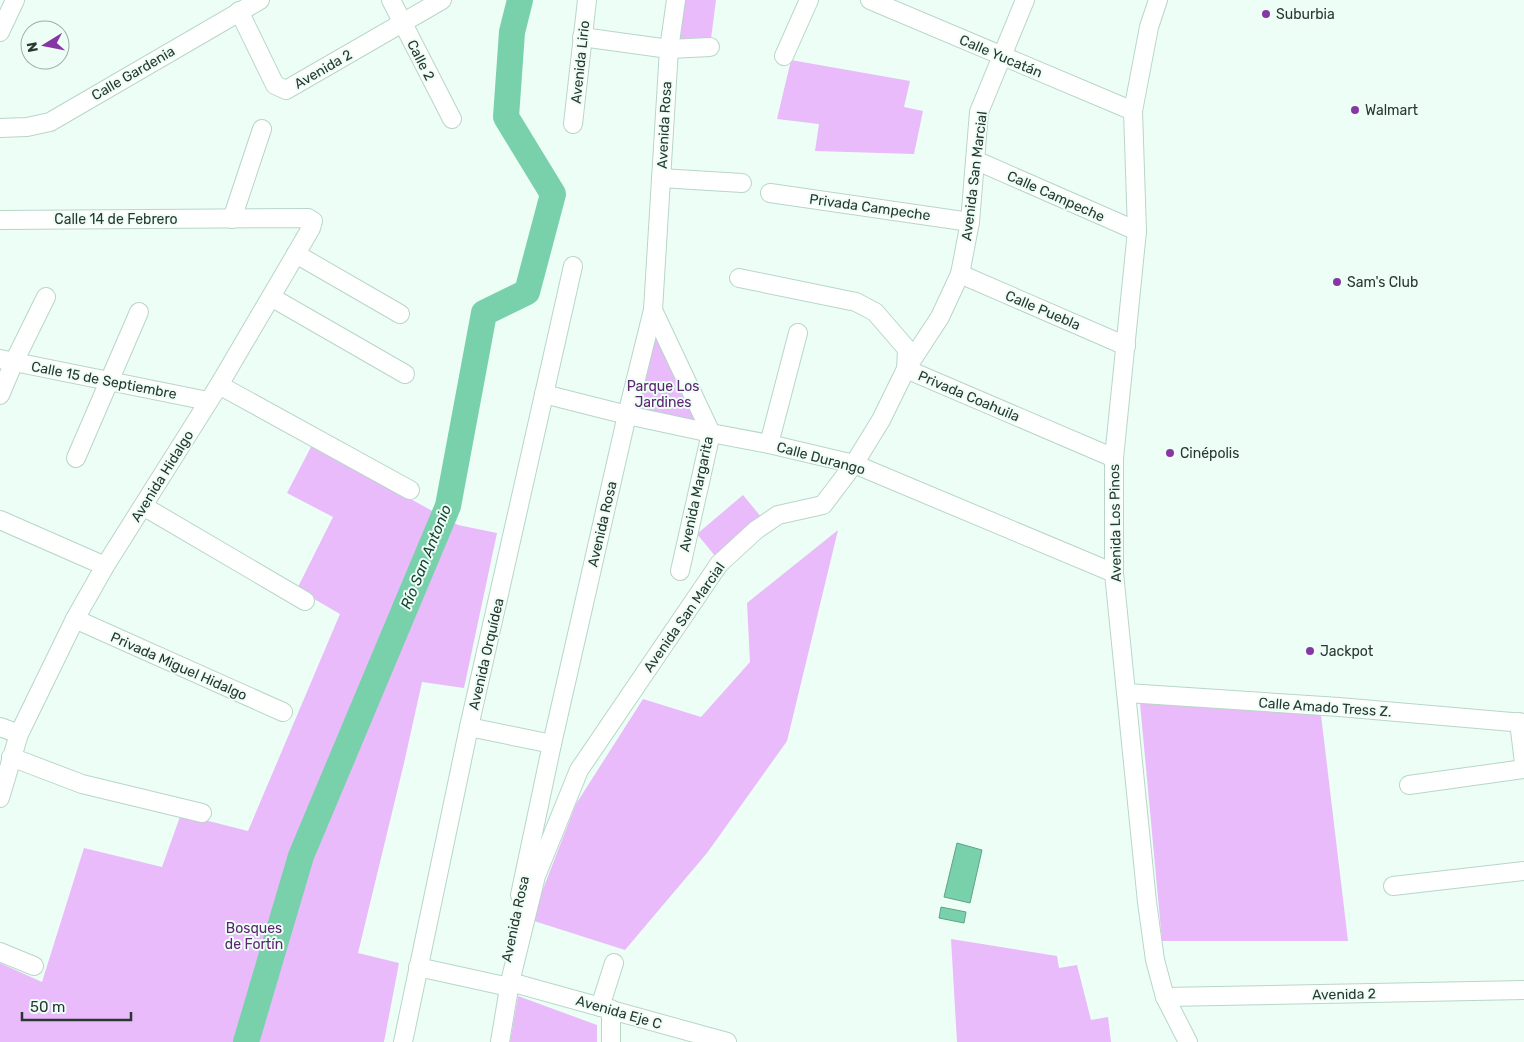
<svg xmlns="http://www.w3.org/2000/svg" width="1524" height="1042" viewBox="0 0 1524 1042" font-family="Rubik,sans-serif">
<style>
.green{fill:#e9bbfa}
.water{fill:#79d1ac;stroke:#61a287}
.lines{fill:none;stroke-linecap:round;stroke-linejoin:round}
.river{stroke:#79d1ac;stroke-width:26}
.minor-casing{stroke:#b8d6c8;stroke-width:20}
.minor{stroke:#fff;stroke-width:18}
.poi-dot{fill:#8936a5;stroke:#ecfef6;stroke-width:2}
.labels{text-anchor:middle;stroke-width:4;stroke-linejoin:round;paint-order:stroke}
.poi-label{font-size:14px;fill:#2a3631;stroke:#ecfef6;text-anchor:start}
.street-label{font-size:14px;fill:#2a3631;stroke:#ecfef6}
.park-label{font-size:14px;fill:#5d256f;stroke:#ecfef6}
.water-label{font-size:15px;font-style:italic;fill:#183f30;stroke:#ecfef6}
</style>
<rect width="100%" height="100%" fill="#ecfef6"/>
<!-- green -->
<g class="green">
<path d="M 684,0 L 716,0 L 711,39 L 678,41 Z"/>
<path d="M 791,60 L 910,81 L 904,107 L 923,111 L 914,154 L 815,151 L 819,124 L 777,119 Z"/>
<path d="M 655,333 L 697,420 L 693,423 L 638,409 L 637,406 Z"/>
<path d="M 312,445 L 458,525 L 497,533 L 464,688 L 422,682 L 404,763 L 358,953 L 399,963 L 384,1042 L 0,1042 L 0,963 L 42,982 L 84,848 L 162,867 L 181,814 L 248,831 L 340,614 L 297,589 L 333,517 L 287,493 Z"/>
<path d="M 743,495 L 762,518 L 716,557 L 697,534 Z"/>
<path d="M 838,530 L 787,741 L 707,853 L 625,950 L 531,920 L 576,804 L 643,699 L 701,717 L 750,662 L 747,603 Z"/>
<path d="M 1140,703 L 1321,715 L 1348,941 L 1162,941 Z"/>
<path d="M 951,939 L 1057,956 L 1059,968 L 1077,965 L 1091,1020 L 1108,1017 L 1111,1042 L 957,1042 Z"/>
<path d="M 518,996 L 597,1025 L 597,1042 L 510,1042 Z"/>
</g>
<!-- water -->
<g class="water">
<path d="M 957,843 L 982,850 L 970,903 L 944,897 Z"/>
<path d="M 941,907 L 966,912 L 964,923 L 939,918 Z"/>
</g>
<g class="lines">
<!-- river -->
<path class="river" d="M 246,1042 L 301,856 L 448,506 L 484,313 L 527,292 L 553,194 L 506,117 L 512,32 L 520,0"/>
<defs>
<g id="minor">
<path d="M 391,0 L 452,119"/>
<path d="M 870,0 L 1133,111"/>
<path d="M 1158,0 L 1149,27 L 1133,111 L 1137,231 L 1114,458 L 1114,573 L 1147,902 L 1155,960 L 1165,997 L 1188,1042"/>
<path d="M 239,11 L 275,85 L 286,90 L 442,0"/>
<path d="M 0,32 L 15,0"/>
<path d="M 582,37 L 669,49 L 710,47"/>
<path d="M 784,56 L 809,0"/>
<path d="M 573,124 L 587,0"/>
<path d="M 0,128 L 27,127 L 50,122 L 260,0"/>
<path d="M 975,160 L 1137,231"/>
<path d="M 661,178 L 742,183"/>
<path d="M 770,193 L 970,222"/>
<path d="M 232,219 L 262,129"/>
<path d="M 0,220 L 308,218 L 313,221 L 311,228 L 296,254 L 219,385 L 105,566 L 75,619 L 19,734 L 0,798"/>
<path d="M 296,254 L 400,314"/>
<path d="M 960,274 L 1126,346"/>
<path d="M 739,278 L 856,302 L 875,312 L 907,349 L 906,369 L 1114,458"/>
<path d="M 271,297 L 405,374"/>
<path d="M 653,310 L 711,433 L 680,571"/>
<path d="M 0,359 L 208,401"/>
<path d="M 219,385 L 410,490"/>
<path d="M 544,394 L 627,415 L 711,433 L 769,444 L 854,464 L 1114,573"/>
<path d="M 0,395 L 14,362 L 46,297"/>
<path d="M 769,444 L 798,333"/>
<path d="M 76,458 L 139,312"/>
<path d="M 143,506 L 305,601"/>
<path d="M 0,520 L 105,566"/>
<path d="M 75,619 L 283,712"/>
<path d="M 1127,693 L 1339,707 L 1524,723"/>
<path d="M 1519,722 L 1524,763"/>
<path d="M 0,727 L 19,734"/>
<path d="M 469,727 L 552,744"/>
<path d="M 11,757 L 82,784 L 202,813"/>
<path d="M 1409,785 L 1524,769"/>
<path d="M 1393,886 L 1524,871"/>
<path d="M 520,895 L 552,744 L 627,415 L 653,310 L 669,49 L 676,0"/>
<path d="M 0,952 L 34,966"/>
<path d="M 418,967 L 500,985"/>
<path d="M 510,982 L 727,1042"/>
<path d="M 1165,997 L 1524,990"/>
<path d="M 600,1007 L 614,963"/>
<path d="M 403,1042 L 469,727 L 573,266"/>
<path d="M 500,1042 L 510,982 L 536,876 L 579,770 L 719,564 L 756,530 L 778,515 L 823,505 L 854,464 L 881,420 L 906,369 L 940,317 L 960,274 L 970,222 L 979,112 L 1025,0"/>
<path d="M 611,1042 L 611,1009"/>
</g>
</defs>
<!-- minor casing -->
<use href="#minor" class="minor-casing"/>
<!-- minor -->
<use href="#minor" class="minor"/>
</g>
<!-- markers -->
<g class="poi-dot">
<circle cx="1266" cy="14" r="5"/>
<circle cx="1355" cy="110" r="5"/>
<circle cx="1337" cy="282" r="5"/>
<circle cx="1170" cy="453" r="5"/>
<circle cx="1310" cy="651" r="5"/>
</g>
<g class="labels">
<!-- poi labels -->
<g class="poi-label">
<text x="1276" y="19">Suburbia</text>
<text x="1365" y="115">Walmart</text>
<text x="1347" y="287">Sam's Club</text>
<text x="1180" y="458">Cinépolis</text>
<text x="1320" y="656">Jackpot</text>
</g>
<!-- street labels -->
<g class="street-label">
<text transform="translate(1001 56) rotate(23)" y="5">Calle Yucatán</text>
<text transform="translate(421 60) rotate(63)" y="5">Calle 2</text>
<text transform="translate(580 62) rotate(-84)" y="5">Avenida Lirio</text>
<text transform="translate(323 69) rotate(-30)" y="5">Avenida 2</text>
<text transform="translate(133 73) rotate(-30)" y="5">Calle Gardenia</text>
<text transform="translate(664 125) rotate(-87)" y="5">Avenida Rosa</text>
<text transform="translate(974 176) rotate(-83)" y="5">Avenida San Marcial</text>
<text transform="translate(1056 196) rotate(24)" y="5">Calle Campeche</text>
<text transform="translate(870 207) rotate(8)" y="5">Privada Campeche</text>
<text x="116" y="224">Calle 14 de Febrero</text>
<text transform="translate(1043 310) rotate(23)" y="5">Calle Puebla</text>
<text transform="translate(104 380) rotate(11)" y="5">Calle 15 de Septiembre</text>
<text transform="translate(969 396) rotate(23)" y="5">Privada Coahuila</text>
<text transform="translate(821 458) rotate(15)" y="5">Calle Durango</text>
<text transform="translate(162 476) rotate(-58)" y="5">Avenida Hidalgo</text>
<text transform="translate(696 494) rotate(-78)" y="5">Avenida Margarita</text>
<text transform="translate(1115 523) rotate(-91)" y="5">Avenida Los Pinos</text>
<text transform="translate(602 524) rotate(-77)" y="5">Avenida Rosa</text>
<text transform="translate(684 617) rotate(-55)" y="5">Avenida San Marcial</text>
<text transform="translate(486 654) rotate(-77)" y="5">Avenida Orquídea</text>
<text transform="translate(179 666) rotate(24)" y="5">Privada Miguel Hidalgo</text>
<text transform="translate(1325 707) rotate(4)" y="5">Calle Amado Tress Z.</text>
<text transform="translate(515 919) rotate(-78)" y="5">Avenida Rosa</text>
<text transform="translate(1344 994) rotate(-1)" y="5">Avenida 2</text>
<text transform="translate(619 1012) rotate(16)" y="5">Avenida Eje C</text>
</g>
<!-- park labels -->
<g class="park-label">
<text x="663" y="391">Parque Los<tspan x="663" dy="16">Jardines</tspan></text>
<text x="254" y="933">Bosques<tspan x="254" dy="16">de Fortín</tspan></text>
</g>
<!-- water labels -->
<g class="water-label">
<text transform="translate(426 557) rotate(-68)" y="5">Río San Antonio</text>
</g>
</g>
<!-- north arrow -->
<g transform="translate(45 45) rotate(260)"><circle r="24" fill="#ecfef6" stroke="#9eaea7"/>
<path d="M0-4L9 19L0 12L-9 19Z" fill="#8936a5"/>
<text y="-8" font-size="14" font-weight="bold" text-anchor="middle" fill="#2a3631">N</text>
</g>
<!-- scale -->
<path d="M22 1012v8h109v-8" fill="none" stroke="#2a3631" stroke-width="2.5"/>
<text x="30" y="1012" font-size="15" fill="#2a3631" stroke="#ecfef6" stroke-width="4" paint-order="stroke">50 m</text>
</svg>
